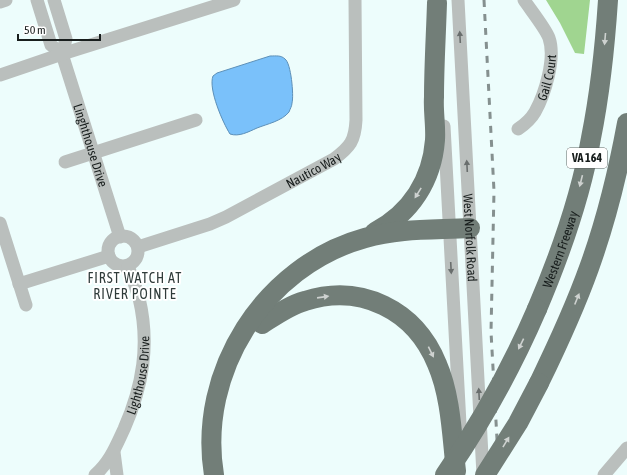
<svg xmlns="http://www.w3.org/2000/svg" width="627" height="475" viewBox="0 0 627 475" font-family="'Asap Condensed',sans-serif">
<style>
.forest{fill:#a0d590}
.water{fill:#7ac1fa;stroke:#5d90b8}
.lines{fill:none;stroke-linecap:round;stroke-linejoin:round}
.minor{stroke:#babfbd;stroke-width:13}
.highway{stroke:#727e78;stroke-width:20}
.rail{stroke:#85908f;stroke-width:3;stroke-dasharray:7 7;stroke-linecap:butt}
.highway-bridge{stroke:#727e78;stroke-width:20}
.oneway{fill:#696e6d}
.oneway2{fill:#ced2d0}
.labels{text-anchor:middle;stroke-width:4;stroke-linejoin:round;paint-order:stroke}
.shield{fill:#fff;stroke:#5d6261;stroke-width:1}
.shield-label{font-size:12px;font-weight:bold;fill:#181e1d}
.street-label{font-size:13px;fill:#181e1d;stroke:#fff}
.neighbourhood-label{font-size:14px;letter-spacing:1px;fill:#2f3b3a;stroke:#fff}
</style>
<rect width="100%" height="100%" fill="#edfdfc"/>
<!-- forest -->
<path class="forest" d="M 546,0 L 590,0 L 584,54 L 575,53 L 560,23 Z"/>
<!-- water -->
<path class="water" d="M 270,56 C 276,56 281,55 285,59 C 291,63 294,95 292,103 C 292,106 290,109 289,112 C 282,121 267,124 257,128 C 248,132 239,137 230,134 C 223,123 208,89 213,76 L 217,73 Z"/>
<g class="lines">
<!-- minor -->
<g class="minor">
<path d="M 37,0 L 51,45 L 62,54"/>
<path id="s1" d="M 54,0 L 66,39 L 62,54 L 120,237"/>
<path id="s2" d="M 458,0 L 483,475"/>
<path d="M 0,2 L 6,0"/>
<path d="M 0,75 L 62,54 L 234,0"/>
<path d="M 444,126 L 460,424"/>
<path id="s3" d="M 518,129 C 524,125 531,119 535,112 C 545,94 556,58 549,38 C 546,29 530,9 524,0"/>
<path d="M 65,162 L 196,120"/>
<path d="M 0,223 L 26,305"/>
<circle cx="123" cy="251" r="15"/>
<path id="s4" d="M 138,247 L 210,224 L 226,217 L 334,159 C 350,147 355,141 356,120 L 355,0"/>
<path d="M 19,284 L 109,256"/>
<path d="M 114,452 L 117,475"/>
<path id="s5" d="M 95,475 C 110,462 116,446 124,429 C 143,386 150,344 139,298 C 136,287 132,277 128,266"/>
<path d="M 604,475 L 627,448"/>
</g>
<!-- highway -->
<g class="highway">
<path d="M 375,232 C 411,213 432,180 435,140 C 436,126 433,111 434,97 C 434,66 436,35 437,3"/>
<path id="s6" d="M 537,309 C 560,255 581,196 591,138 C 600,93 605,46 608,0"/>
<path d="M 262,324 C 276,315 290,305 305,301 C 361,283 415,310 437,364 C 451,396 452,437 456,471"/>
<path d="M 539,383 C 557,346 575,307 589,268 C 606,221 618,172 627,123"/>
<path d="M 214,475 C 197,372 264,266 365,238 C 399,228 435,230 470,228"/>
</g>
<!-- rail -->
<path class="rail" d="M 484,0 L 494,191 L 491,332 L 499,475"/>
<!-- highway-bridge -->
<g class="highway-bridge">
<path d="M 445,475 C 481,423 512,367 537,309"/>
<path d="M 485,475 L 518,423 L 539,383"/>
</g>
</g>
<!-- one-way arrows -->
<defs><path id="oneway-solid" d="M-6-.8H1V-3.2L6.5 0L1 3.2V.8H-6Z"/></defs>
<g class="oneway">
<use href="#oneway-solid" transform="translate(460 37) rotate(-93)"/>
<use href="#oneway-solid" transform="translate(467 166) rotate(-93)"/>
<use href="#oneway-solid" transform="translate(451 268) rotate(87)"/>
<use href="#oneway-solid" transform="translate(479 394) rotate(-93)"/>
</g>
<g class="oneway2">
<use href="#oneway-solid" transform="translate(605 39) rotate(95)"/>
<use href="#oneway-solid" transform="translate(581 181) rotate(104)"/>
<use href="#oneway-solid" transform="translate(418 193) rotate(122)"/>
<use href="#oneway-solid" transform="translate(323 297) rotate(-8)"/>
<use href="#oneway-solid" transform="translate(577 299) rotate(-68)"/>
<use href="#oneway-solid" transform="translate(521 344) rotate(116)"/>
<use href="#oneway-solid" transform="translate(431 352) rotate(64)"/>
<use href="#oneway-solid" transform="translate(506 442) rotate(-59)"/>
</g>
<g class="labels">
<!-- shield labels -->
<rect class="shield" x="567" y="148" width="40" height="20" rx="3"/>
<g class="shield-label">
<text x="587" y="162">VA 164</text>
</g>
<!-- street labels -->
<g class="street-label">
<text dy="5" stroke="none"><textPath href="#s3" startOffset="61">Gail Court</textPath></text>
<text dy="5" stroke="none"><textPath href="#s1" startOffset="152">Linghthouse Drive</textPath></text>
<text dy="5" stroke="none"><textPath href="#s4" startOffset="192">Nautico Way</textPath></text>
<text dy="5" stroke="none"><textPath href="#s2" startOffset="238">West Norfolk Road</textPath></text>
<text dy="5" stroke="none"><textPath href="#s6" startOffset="64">Western Freeway</textPath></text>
<text dy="5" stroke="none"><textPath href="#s5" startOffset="111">Lighthouse Drive</textPath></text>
</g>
<!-- neighbourhood labels -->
<g class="neighbourhood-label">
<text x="135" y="283">FIRST WATCH AT<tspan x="135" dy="16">RIVER POINTE</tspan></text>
</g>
</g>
<!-- scale -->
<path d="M18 34v6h82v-6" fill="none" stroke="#181e1d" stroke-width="2"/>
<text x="24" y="34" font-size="12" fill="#181e1d" stroke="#ffffff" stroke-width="3" paint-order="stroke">50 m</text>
</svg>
